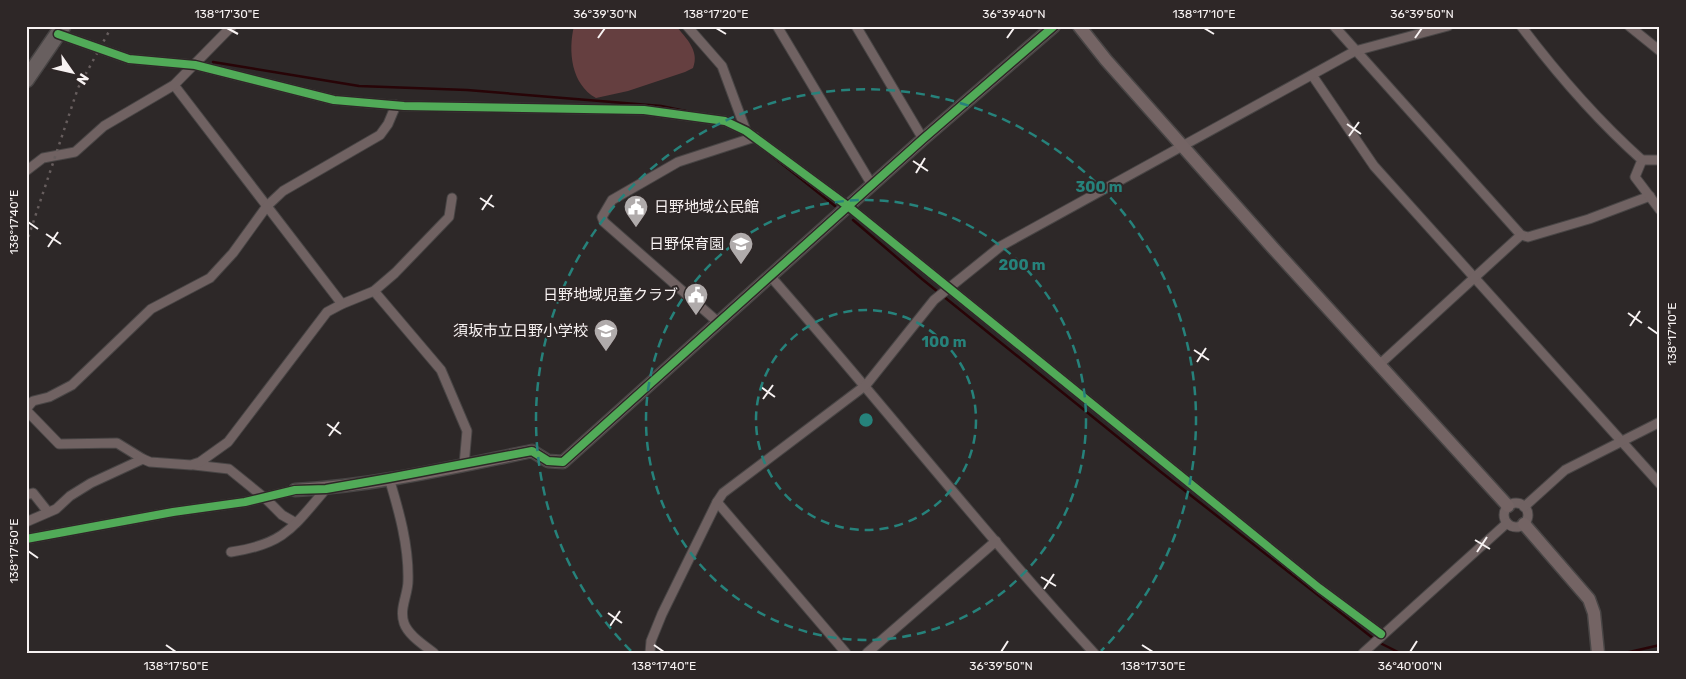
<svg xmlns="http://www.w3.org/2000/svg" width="1686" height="679" viewBox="0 0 1686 679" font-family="Rubik,'Noto Sans JP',sans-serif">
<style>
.green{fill:#653f40}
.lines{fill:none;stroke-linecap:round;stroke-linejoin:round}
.stream{stroke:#280407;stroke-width:2.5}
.street-casing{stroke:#484545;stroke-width:11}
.secondary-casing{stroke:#484545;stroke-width:15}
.highway-casing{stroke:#484545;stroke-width:18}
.street{stroke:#706262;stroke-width:9}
.secondary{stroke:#746464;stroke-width:12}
.highway{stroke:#685f5f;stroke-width:15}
.rail{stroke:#665d5d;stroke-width:2.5;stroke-dasharray:2.5 5;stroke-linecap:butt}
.cycleway-casing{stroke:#2e2727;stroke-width:11}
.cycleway{stroke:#51ab58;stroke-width:8}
.ticks{fill:none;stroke:#f7f2f2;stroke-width:2}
.ring{fill:none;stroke:#26827b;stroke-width:2.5;stroke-dasharray:9 6}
.labels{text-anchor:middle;stroke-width:4;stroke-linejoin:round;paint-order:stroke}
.poi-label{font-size:15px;fill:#f7f2f2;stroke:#2e2727;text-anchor:end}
.centre{fill:#26827b;stroke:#2e2727;stroke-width:2.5}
.ring-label{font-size:15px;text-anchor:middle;font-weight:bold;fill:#26827b;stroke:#2e2727;stroke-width:4;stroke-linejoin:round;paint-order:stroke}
.neatline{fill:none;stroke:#f7f2f2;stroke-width:2}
.ticks-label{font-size:12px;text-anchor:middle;fill:#f7f2f2}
</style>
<rect width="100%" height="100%" fill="#2d2828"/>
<!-- green -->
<path class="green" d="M 574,26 L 676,26 C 686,38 700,51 693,68 L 685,72 L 628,91 L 596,98 C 571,84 568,51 574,26 Z"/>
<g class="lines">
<!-- stream -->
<g class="stream">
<path d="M 213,62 L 359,86 L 467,90 L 661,106 L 695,113"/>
<path d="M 766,151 L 835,206"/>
<path d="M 853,220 L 922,279 L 1161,472 L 1374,639"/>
<path d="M 1378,642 L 1400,653"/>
<path d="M 1625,653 L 1660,645"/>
</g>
<defs>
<g id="street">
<path d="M 687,26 L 722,66 L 746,131"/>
<path d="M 777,26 L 872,185"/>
<path d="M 856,26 L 923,139"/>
<path d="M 1334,26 L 1521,235 L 1528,237 L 1589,219 L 1650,196"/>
<path d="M 1521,26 C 1558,75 1596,119 1642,160 L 1635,177 L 1660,210"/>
<path d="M 1629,26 L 1660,51"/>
<path d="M 58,34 L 129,59 L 195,65 L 334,100 L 404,106 L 644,110 L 725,121 L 746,131 L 849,207 L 1319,588 L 1381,634"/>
<path d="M 1312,75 L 1374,166 L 1660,484"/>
<path d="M 174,85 L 342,304"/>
<path d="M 1642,160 L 1660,160"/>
<path d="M 26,171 L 43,158 L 75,152 L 104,126 L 174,85 L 232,26"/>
<path d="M 771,277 C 880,401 982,531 1094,653"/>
<path d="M 374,291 L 441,370 L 467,431 L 464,465"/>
<path d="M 719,323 L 604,222 L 602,217 L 612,200 L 678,162 L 755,137"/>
<path d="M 1380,364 L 1521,235"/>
<path d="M 26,409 L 33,401 L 49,397 L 72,385 L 151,309 L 210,278 L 233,253 L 267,206 L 283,191 L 380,135 L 388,124 L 396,105"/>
<path d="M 26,410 L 59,444 L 117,443 L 143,459"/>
<path d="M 194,465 L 229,469 L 266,499 L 282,515 L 296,523"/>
<path d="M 389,478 C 399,511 409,546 408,581 C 408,595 399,608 404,623 C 408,635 424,645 434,653"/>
<path d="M 26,495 L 33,493 L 48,512"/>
<path d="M 717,502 L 846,653"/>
<circle cx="1516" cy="515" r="12"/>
<path d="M 1524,507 L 1565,470 L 1660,422"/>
<path d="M 26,522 L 56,509 L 70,496 L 91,483 L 143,459 L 150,462 L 191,465 L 200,462 L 228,442 L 327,312 L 342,304 L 374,291 L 395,273 L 449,217 L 452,198"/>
<path d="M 26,539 L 173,512 L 245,502 L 295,490"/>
<path d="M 231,552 C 285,544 293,527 326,489"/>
<path d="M 650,653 L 651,641 L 662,614 L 717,502 L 723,493 L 866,385 L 934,300 L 1001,246 L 1355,51 L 1448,26"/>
<path d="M 867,653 L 996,541"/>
<path d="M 1363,653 L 1507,523"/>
</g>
<g id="secondary">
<path d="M 1079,26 L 1106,60 L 1273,248 L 1508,506"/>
<path d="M 295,490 C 374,486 454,467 532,451 L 548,461 L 563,462 L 923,139 L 1054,26"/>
<path d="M 1524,524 L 1589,599 L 1594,613 L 1598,653"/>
</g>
<path id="highway" d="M 26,80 L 63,26"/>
</defs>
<!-- street casing -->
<use href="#street" class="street-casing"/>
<!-- secondary casing -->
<use href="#secondary" class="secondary-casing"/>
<!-- highway casing -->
<use href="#highway" class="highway-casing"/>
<!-- street -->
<use href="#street" class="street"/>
<!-- secondary -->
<use href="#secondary" class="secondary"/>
<!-- highway -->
<use href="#highway" class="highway"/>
<!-- rail -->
<path class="rail" d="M 26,244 L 78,88 L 112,26"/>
<defs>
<g id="cycleway">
<path d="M 58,34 L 129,59 L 195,65 L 334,100 L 404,106 L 644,110 L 725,121 L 746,131 L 849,207 L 1319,588 L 1381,634"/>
<path d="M 26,539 L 173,512 L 245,502 L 295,490 L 326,489 L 389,478 L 532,451 L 548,461 L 563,462 L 923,139 L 1054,26"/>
</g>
</defs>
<!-- cycleway casing -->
<use href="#cycleway" class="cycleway-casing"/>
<!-- cycleway -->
<use href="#cycleway" class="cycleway"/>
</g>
<!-- ticks -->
<path class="ticks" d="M 227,28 L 238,34M 716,28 L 726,34M 1204,28 L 1214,34M 598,38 L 605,28M 1007,38 L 1014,28M 1415,38 L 1422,28M 1347,124 L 1361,134M 1349,136 L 1359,122M 913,161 L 928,171M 916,173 L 925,158M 480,198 L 494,207M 482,210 L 492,195M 28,222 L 38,229M 46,234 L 61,244M 48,247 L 58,232M 1628,313 L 1642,323M 1630,326 L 1640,311M 1648,327 L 1658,334M 1194,350 L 1209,360M 1197,362 L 1206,348M 761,387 L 775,397M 763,399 L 773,385M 327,424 L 341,434M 329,436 L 339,422M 1475,540 L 1490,549M 28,551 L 38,558M 1477,552 L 1487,537M 1041,577 L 1056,586M 1044,589 L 1054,574M 608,613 L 622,623M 610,626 L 620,611M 166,645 L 176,652M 654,645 L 664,652M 1142,645 L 1153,652M 1001,652 L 1008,641M 1410,652 L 1417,641"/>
<!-- distance rings -->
<g class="ring">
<circle cx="866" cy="420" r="110"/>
<circle cx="866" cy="420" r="220"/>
<path d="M631 651A330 330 0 1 1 1101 651"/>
</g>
<!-- icons -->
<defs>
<symbol id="civic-pin" viewBox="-11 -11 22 30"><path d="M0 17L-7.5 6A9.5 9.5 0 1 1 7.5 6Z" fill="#b0abab" stroke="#2e2727"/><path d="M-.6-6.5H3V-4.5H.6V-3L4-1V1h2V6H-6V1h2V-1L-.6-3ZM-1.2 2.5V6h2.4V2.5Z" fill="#fff"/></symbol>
<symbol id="school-pin" viewBox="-11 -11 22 30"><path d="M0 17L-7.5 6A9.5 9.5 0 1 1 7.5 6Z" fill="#b0abab" stroke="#2e2727"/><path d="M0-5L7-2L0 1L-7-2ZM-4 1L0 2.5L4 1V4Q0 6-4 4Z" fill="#fff"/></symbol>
</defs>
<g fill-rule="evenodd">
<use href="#civic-pin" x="622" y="193" width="28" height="38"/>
<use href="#school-pin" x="727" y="230" width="28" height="38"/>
<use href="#civic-pin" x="682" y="281" width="28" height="38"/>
<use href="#school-pin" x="592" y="317" width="28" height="38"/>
</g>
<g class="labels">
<!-- poi labels -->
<g class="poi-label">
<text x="654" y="212" text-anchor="start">日野地域公民館</text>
<text x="724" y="249">日野保育園</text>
<text x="678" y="300">日野地域児童クラブ</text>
<text x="588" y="336">須坂市立日野小学校</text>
</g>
</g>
<circle cx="866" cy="420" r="8" class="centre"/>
<g class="ring-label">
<text x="1099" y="192">300 m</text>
<text x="1022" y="270">200 m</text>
<text x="944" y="347">100 m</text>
</g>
<!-- border -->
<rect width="1686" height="679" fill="none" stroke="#2e2727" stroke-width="55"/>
<!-- north arrow -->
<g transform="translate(72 72) rotate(124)" stroke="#2e2727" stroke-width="4" paint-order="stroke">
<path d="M0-4L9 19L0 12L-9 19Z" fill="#f7f2f2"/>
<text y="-8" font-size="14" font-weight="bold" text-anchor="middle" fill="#f7f2f2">N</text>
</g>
<rect x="28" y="28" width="1630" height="624" class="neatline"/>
<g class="ticks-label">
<text x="227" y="18">138°17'30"E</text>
<text x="605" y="18">36°39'30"N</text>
<text x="716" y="18">138°17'20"E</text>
<text x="1014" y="18">36°39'40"N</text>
<text x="1204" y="18">138°17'10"E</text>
<text x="1422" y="18">36°39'50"N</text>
<text transform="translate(14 222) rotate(-90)" y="4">138°17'40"E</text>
<text transform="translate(1672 334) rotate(-90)" y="4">138°17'10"E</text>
<text transform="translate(14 551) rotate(-90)" y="4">138°17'50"E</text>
<text x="176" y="670">138°17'50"E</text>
<text x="664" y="670">138°17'40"E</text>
<text x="1001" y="670">36°39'50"N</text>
<text x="1153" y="670">138°17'30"E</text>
<text x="1410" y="670">36°40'00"N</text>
</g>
</svg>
